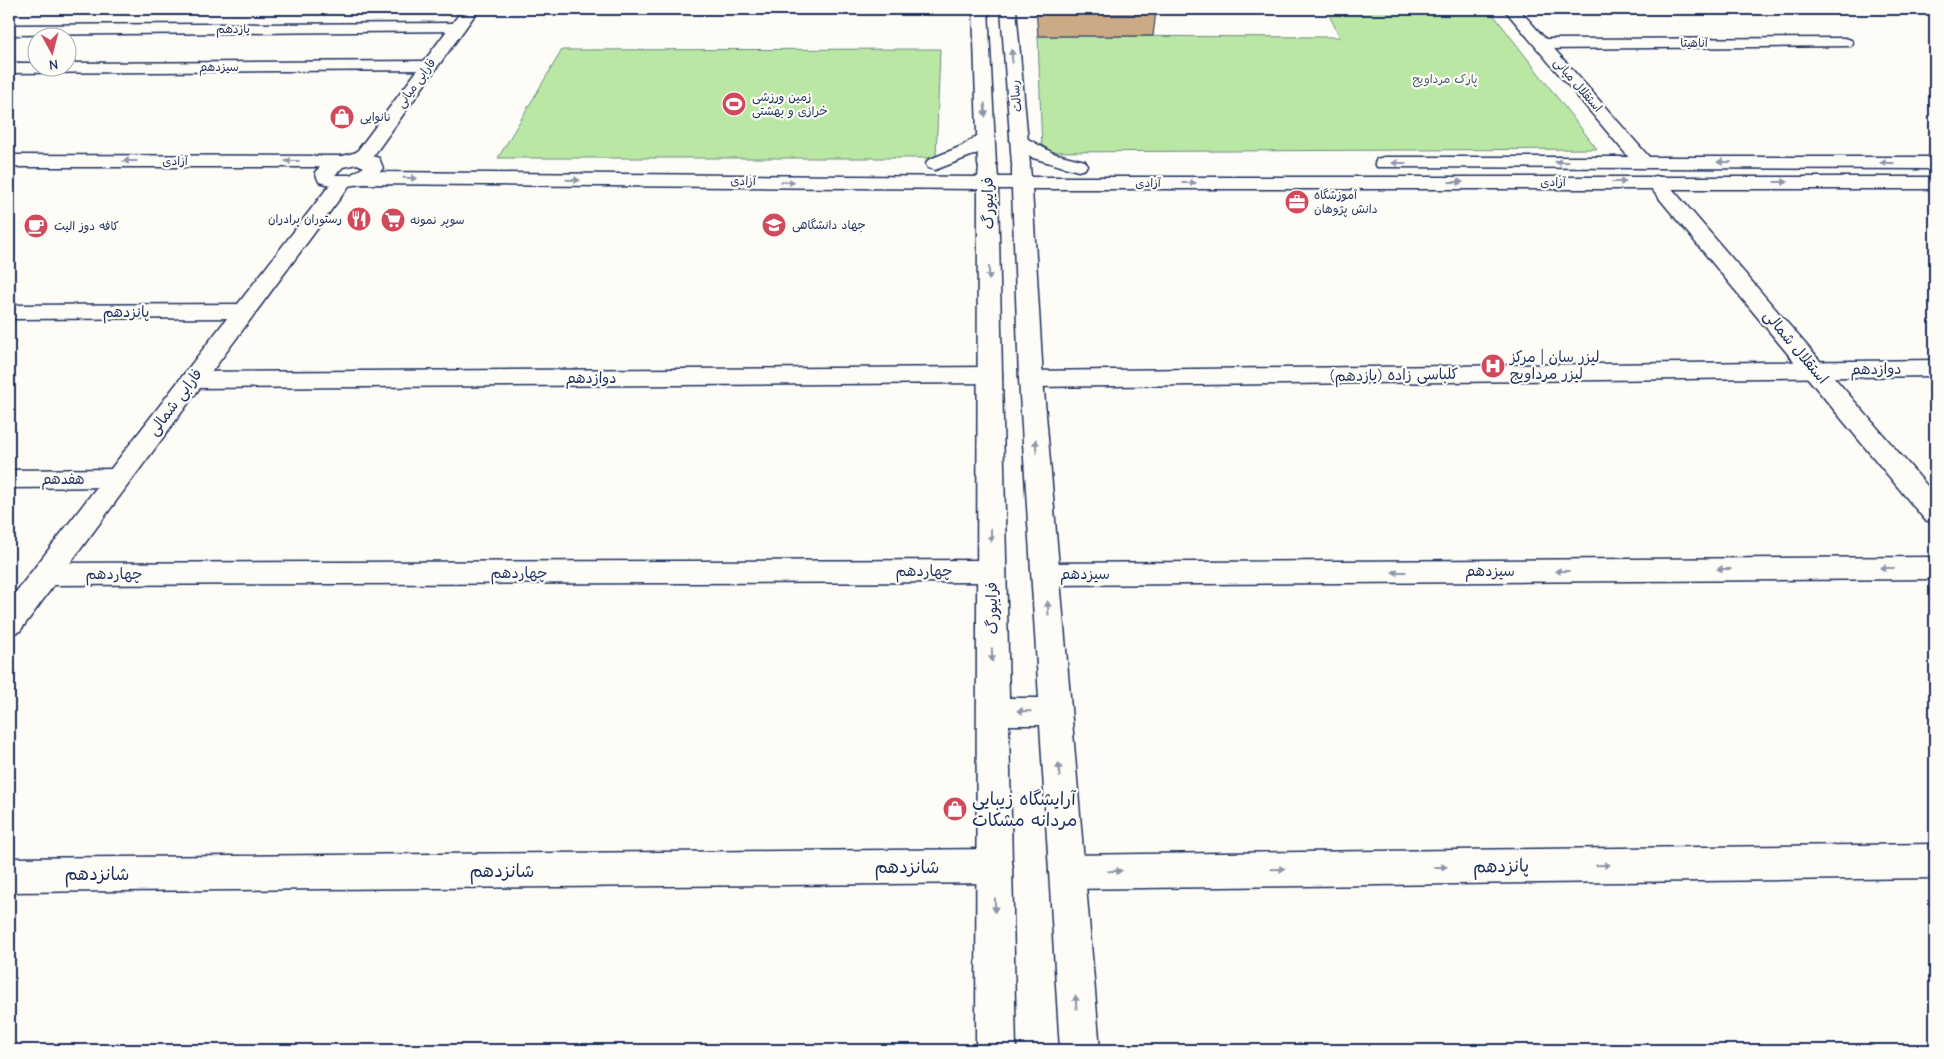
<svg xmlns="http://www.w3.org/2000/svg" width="1944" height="1059" viewBox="0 0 1944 1059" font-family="'Comic Neue','Playpen Sans Arabic',sans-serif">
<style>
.green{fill:#bbe7a4;stroke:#6b8b81}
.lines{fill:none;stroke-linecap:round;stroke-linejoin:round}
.minor-casing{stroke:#1b2f5e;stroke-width:3}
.tertiary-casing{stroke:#1b2f5e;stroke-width:3}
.secondary-casing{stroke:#1b2f5e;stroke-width:3}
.minor{fill:#fdfcf7;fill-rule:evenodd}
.tertiary{fill:#fdfcf7;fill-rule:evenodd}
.secondary{fill:#fdfcf7;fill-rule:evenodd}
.wall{fill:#cbab86;stroke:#1b2f5e}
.building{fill:#ecc79c;stroke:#1b2f5e}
.oneway{fill:#8c96aa}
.labels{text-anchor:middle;stroke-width:4.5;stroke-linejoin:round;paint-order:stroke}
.far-street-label{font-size:12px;fill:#1b2f5e;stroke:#fdfcf7}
.far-park-label{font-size:12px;fill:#435d70;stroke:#fdfcf7}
.far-poi-label{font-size:12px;fill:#1b2f5e;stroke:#fdfcf7;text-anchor:start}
.street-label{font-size:15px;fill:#1b2f5e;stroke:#fdfcf7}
.poi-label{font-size:15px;fill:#1b2f5e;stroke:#fdfcf7;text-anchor:start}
.near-poi-label{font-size:18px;fill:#1b2f5e;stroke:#fdfcf7;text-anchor:start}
.near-street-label{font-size:18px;fill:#1b2f5e;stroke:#fdfcf7}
</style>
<rect width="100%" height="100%" fill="#fdfcf7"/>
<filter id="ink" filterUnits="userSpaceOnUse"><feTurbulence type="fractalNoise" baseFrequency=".02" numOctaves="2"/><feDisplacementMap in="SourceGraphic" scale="10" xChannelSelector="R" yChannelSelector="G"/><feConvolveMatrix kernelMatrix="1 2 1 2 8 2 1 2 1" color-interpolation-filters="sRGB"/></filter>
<g filter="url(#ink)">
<!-- green -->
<g class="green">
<path d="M 1326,9 L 1489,9 L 1597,149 L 1042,152 L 1038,36 L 1340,37 Z"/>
<path d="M 940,49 L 936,158 L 498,158 L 562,50 Z"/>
</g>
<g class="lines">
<defs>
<g id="minor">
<path d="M 457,23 L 463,25 L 465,28 L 463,31 L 9,35 L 9,25 Z"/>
<path d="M 1845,38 L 1851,40 L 1853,43 L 1851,46 L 1543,49 L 1535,44 L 1543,39 Z"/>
<path d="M 429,61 L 435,62 L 437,66 L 435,70 L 9,73 L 9,63 L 38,63 L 38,68 L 68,68 L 68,63 Z"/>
<path d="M 244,304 L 252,306 L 255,311 L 252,316 L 244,318 L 9,319 L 9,305 Z"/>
<path d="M 1935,360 L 1935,376 L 1031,387 L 1023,384 L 1019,379 L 1023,374 L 1031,371 Z"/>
<path d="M 990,367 L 998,370 L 1002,375 L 998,380 L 990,383 L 192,388 L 184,385 L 180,380 L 184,375 L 192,372 Z"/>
<path d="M 118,469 L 127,471 L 131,478 L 127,485 L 118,487 L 9,488 L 9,470 Z"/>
<path d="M 1935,557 L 1935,579 L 1046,585 L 1036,582 L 1032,574 L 1036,566 L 1046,563 Z"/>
<path d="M 992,560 L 1002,563 L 1006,571 L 1002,579 L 992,582 L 46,585 L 36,582 L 32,574 L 36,566 L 46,563 Z"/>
<path d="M 1935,844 L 1935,878 L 1067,889 L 1054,884 L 1049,872 L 1054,860 L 1067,855 Z"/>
<path d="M 995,849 L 1008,854 L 1013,866 L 1008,878 L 995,883 L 9,892 L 9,858 Z"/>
</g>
<g id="tertiary">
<path d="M 463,9 L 479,9 L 369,162 L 355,162 L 353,158 L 355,154 Z"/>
<path d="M 973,9 L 988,9 L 996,165 L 994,169 L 980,169 L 978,165 Z"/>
<path d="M 1001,9 L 1016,9 L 1030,165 L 1028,169 L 1014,169 L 1012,165 Z"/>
<path d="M 1504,9 L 1519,9 L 1650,158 L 1652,162 L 1650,166 L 1636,166 Z"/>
<path d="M 342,176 L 349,178 L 352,182 L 349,186 L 20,631 L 9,635 L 9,601 L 335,178 Z"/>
<path d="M 1656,176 L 1663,178 L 1935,495 L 1935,523 L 1925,520 L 1649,186 L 1646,182 L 1649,178 Z"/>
</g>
<g id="secondary">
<path d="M 986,133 L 992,134 L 995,138 L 976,154 L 935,170 L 928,168 L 926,164 L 928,160 L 962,146 L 980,134 Z"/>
<path d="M 1019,134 L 1053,153 L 1085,161 L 1087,165 L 1085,169 L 1078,171 L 1033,158 L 1010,140 L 1013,136 Z"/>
<path d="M 357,152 L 379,158 L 383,168 L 380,172 L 978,177 L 979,166 L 981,162 L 995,162 L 997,166 L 998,177 L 1012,177 L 1012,167 L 1014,163 L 1028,163 L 1030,167 L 1031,177 L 1935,177 L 1935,189 L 1032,189 L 1043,379 L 1100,1050 L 1060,1050 L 1040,725 L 1009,725 L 1016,1050 L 976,1050 L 978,189 L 363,184 L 338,187 L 319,182 L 315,172 L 320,167 L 9,167 L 9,155 L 343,156 ZM 357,164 L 364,167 L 350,175 L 335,175 L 343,167 ZM 998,189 L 1012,189 L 1019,379 L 1039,698 L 1009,698 Z"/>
<path d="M 1384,157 L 1935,157 L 1935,169 L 1377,167 L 1375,163 L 1377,159 Z"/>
</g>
</defs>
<!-- minor casing -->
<use href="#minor" class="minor-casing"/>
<!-- tertiary casing -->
<use href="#tertiary" class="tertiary-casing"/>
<!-- secondary casing -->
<use href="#secondary" class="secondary-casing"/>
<!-- minor -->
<use href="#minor" class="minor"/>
<!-- tertiary -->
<use href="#tertiary" class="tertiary"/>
<!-- secondary -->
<use href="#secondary" class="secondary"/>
</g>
<!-- wall -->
<path class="wall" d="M 1036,9 L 1155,9 L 1156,11 L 1153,36 L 1038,36 Z"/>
<!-- building -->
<path class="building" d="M 1038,9 L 1155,9 L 1156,11 L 1039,11 Z"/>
<!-- one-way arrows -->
<defs><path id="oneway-solid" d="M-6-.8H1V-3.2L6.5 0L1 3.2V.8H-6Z" transform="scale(1.25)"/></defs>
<g class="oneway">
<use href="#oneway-solid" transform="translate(1012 56) rotate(-95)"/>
<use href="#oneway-solid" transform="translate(985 110) rotate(87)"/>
<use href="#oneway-solid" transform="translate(130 161) rotate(180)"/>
<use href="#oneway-solid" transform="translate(292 161) rotate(180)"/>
<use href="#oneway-solid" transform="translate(1562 162) rotate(180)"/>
<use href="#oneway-solid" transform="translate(1724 162) rotate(-180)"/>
<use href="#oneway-solid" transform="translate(1399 163) rotate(180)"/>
<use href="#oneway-solid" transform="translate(1887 163) rotate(-180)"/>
<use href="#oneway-solid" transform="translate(410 178) rotate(1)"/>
<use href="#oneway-solid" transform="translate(573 180) rotate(1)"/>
<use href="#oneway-solid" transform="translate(788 182) rotate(1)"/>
<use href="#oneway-solid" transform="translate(1456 182)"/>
<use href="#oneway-solid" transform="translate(1619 182)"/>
<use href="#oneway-solid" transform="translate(1781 182)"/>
<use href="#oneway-solid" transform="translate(1189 183)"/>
<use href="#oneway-solid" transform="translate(989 273) rotate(90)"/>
<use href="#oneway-solid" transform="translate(1036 446) rotate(-94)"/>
<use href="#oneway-solid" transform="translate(991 535) rotate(90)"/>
<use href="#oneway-solid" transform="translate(1887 568) rotate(180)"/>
<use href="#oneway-solid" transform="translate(1724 569) rotate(180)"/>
<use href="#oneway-solid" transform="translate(1562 571) rotate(180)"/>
<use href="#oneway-solid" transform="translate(1399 572) rotate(180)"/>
<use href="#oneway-solid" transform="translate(1048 608) rotate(-94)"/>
<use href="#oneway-solid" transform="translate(992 655) rotate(89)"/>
<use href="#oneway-solid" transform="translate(1024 711) rotate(-179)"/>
<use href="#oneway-solid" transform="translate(1059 770) rotate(-94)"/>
<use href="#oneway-solid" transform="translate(1603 865) rotate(-1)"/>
<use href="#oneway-solid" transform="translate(1440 867) rotate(-1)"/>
<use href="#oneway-solid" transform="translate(1278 869) rotate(-1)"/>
<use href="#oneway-solid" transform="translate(1115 871) rotate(-1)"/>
<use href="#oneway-solid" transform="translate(995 905) rotate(90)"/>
<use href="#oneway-solid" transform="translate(1076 1002) rotate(-94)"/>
</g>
</g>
<!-- icons -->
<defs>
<symbol id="stadium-disc" viewBox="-11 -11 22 22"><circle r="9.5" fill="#d1495b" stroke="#fdfcf7"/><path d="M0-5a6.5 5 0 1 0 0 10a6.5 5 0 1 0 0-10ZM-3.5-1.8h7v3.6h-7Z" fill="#fff"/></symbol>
<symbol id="shop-disc" viewBox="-11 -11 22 22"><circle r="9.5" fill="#d1495b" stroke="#fdfcf7"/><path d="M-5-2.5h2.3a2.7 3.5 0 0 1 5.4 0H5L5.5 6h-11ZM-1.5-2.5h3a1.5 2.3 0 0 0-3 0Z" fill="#fff"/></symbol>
<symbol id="office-disc" viewBox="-11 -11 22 22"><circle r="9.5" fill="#d1495b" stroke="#fdfcf7"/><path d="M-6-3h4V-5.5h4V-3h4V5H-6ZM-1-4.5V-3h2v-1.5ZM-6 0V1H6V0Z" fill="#fff"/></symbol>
<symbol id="restaurant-disc" viewBox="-11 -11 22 22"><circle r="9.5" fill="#d1495b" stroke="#fdfcf7"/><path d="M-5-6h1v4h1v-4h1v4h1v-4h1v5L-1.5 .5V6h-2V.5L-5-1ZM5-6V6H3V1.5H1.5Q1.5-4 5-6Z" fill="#fff"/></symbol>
<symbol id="supermarket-disc" viewBox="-11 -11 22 22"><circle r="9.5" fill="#d1495b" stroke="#fdfcf7"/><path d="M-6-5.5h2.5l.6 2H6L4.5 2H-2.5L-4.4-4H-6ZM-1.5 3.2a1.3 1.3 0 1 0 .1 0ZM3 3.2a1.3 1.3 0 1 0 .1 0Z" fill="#fff"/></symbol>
<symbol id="school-disc" viewBox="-11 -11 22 22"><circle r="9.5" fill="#d1495b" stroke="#fdfcf7"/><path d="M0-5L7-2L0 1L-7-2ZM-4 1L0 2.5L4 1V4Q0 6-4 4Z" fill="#fff"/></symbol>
<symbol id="cafe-disc" viewBox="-11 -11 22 22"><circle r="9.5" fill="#d1495b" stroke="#fdfcf7"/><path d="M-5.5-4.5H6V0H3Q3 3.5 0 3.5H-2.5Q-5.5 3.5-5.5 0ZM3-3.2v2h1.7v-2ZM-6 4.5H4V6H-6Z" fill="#fff"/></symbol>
<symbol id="hospital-disc" viewBox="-11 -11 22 22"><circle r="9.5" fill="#d1495b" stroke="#fdfcf7"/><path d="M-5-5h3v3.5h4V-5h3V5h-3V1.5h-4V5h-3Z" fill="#fff"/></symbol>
</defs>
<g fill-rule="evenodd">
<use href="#stadium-disc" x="720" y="90" width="28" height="28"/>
<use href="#shop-disc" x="328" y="103" width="28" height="28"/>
<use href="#office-disc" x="1283" y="188" width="28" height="28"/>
<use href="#restaurant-disc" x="345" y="205" width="28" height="28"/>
<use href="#supermarket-disc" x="379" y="206" width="28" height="28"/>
<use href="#school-disc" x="760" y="211" width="28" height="28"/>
<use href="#cafe-disc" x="22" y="212" width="28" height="28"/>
<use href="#hospital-disc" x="1479" y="352" width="28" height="28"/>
<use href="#shop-disc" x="941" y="795" width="28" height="28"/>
</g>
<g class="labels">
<!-- far-street labels -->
<g class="far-street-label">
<text x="233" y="33">یازدهم</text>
<text x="1694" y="47">آناهیتا</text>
<text x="219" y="71">سیزدهم</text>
<text transform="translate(416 83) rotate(-54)" y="4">فارابی میانی</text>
<text transform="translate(1578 85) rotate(49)" y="4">استقلال میانی</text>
<text transform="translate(1016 96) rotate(-95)" y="4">رسالت</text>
<text x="175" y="165">آزادی</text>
<text transform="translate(743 181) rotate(1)" y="4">آزادی</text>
<text x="1553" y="186">آزادی</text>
<text x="1148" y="187">آزادی</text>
</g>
<!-- far-park labels -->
<g class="far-park-label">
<text x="1445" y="83">پارک مرداویج</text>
</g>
<!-- far-poi labels -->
<g class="far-poi-label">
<text x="752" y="101">زمین ورزشی<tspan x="752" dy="14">خرازی و بهشتی</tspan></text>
<text x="360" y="121">نانوایی</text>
<text x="1314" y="199">آموزشگاه<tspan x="1314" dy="14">دانش پژوهان</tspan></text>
<text x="342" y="223" text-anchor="end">رستوران برادران</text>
<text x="410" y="224">سوپر نمونه</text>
<text x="792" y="229">جهاد دانشگاهی</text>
<text x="54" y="230">کافه دوز الیت</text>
</g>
<!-- street labels -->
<g class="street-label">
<text transform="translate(988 203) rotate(-91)" y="5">فرایبورگ</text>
<text x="126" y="317">پانزدهم</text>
<text transform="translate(1796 347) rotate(50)" y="5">استقلال شمالی</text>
<text transform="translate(1876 369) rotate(-1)" y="5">دوازدهم</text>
<text transform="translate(1394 375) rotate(-1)" y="5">کلباسی زاده (یازدهم)</text>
<text x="591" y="383">دوازدهم</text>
<text transform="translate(175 402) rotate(-53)" y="5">فارابی شمالی</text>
<text x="63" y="484">هفدهم</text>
<text x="924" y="576">چهاردهم</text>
<text x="1490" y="576">سیزدهم</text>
<text x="519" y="578">چهاردهم</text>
<text x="114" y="579">چهاردهم</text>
<text x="1085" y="579">سیزدهم</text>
<text transform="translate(992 608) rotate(-91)" y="5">فرایبورگ</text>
</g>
<!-- poi labels -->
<g class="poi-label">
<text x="1510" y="362">لیزر سان | مرکز<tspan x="1510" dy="17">لیزر مرداویج</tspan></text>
</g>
<!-- near-poi labels -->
<g class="near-poi-label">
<text x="972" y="805">آرایشگاه زیبایی<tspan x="972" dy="21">مردانه مشکات</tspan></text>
</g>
<!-- near-street labels -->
<g class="near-street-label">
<text transform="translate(1501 866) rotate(-1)" y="6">پانزدهم</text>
<text x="907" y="873">شانزدهم</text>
<text x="502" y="877">شانزدهم</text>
<text x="97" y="880">شانزدهم</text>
</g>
</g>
<!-- margin -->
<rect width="1944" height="1059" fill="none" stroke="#fdfcf7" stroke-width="30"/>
<rect x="15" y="15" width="1914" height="1029" fill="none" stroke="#1b2f5e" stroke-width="2" filter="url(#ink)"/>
<!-- north arrow -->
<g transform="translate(52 52) rotate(173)"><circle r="24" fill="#fdfcf7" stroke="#a3aaba"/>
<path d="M0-4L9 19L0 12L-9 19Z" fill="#d1495b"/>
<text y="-8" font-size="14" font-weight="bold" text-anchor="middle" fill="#1b2f5e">N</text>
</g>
</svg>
